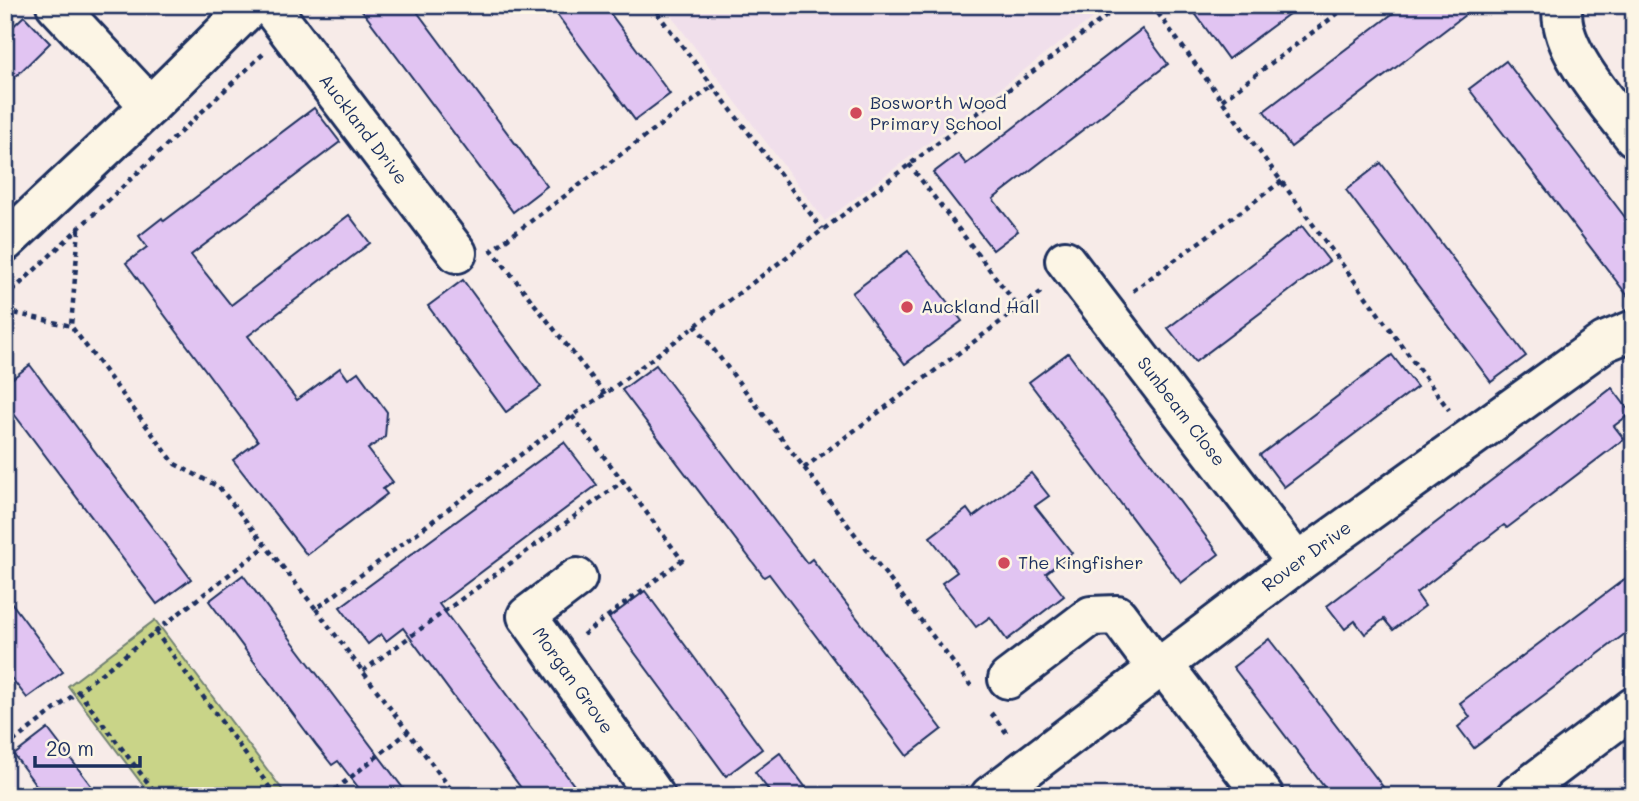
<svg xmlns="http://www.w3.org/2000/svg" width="1639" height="801" viewBox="0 0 1639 801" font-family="Mali,sans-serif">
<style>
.built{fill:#f0dfeb}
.green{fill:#c9d488;stroke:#728273;stroke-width:2}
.building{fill:#e1c4f2;stroke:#1b2f5e;stroke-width:2}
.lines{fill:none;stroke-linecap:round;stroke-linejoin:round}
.minor-casing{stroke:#1b2f5e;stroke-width:44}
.path{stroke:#1b2f5e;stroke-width:4.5;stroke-dasharray:5 5;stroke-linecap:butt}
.minor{stroke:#fcf5e5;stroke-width:38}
.poi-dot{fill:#d1495b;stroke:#fcf5e5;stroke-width:2.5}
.labels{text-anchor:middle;stroke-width:5;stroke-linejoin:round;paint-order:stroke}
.poi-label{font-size:18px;fill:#1b2f5e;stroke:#fcf5e5;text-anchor:start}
.street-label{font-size:18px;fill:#1b2f5e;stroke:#fcf5e5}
</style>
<rect width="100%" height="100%" fill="#f7ebe8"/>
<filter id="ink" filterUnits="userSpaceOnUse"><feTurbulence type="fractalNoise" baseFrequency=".0143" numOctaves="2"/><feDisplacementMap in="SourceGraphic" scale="14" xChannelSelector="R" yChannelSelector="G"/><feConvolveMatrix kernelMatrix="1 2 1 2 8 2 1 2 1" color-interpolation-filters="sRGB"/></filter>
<g filter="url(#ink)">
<!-- built -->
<path class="built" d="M 663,5 L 1110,5 L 825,221 Z"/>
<!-- green -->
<path class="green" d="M 155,620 L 287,796 L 151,796 L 68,686 Z"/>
<!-- building -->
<g class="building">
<path d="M 358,5 L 412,5 L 547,186 L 513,212 Z"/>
<path d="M 550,5 L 604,5 L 670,94 L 635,120 Z"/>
<path d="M 1189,5 L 1301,5 L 1228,59 Z"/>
<path d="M 1404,5 L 1478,5 L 1291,147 L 1264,111 Z"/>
<path d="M 24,16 L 50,43 L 5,87 L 5,34 Z"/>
<path d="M 1142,29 L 1168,64 L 993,199 L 1018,231 L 993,250 L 933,173 L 958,154 L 966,164 Z"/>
<path d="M 1506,61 L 1634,229 L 1634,304 L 1469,89 Z"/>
<path d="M 314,108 L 340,142 L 191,255 L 231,305 L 349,215 L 370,243 L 248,336 L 297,400 L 340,368 L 348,379 L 358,372 L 387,412 L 385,437 L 368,449 L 393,482 L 383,489 L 387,494 L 307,555 L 233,460 L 258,441 L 126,263 L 147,247 L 139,236 L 162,218 L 164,221 Z"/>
<path d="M 1381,163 L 1526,356 L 1491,382 L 1346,190 Z"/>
<path d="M 1302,226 L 1329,261 L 1195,362 L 1168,328 Z"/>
<path d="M 908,251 L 962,321 L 905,364 L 852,293 Z"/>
<path d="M 463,280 L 541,387 L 506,412 L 428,306 Z"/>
<path d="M 1068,353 L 1219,554 L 1181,583 L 1029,382 Z"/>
<path d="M 1392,355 L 1417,387 L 1284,487 L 1260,455 Z"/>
<path d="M 30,365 L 191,579 L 157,604 L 5,402 L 5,384 Z"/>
<path d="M 656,365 L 782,531 L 807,563 L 812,559 L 942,729 L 907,756 L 769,574 L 764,577 L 622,390 Z"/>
<path d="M 1612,388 L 1631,413 L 1614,426 L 1624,439 L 1507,528 L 1504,525 L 1416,593 L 1425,606 L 1393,630 L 1384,619 L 1365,634 L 1355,621 L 1345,629 L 1327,606 Z"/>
<path d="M 564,442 L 597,485 L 439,604 L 582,796 L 527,796 L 403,628 L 386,641 L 381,634 L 368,644 L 340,607 Z"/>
<path d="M 1031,473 L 1049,496 L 1035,506 L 1072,553 L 1046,573 L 1064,596 L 1007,640 L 990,617 L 976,627 L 942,583 L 957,572 L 930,537 L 967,509 L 973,517 Z"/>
<path d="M 1634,572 L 1634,627 L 1474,748 L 1458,727 L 1470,717 L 1460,703 Z"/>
<path d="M 243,575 L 289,637 L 409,796 L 365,796 L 338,761 L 332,765 L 316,745 L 209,601 Z"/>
<path d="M 645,591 L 762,749 L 726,776 L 609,618 Z"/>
<path d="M 5,594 L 63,672 L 27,698 L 5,670 Z"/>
<path d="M 1269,639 L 1314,697 L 1390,796 L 1331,796 L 1233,667 Z"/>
<path d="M 48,729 L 99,796 L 44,796 L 14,755 Z"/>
<path d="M 780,753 L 812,796 L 773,796 L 755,772 Z"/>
</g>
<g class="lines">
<defs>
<g id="minor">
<path d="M 56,5 L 150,106"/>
<path id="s1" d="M 269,5 L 457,253"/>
<path d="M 1563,5 C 1555,46 1610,106 1634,137"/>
<path d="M 5,242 L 150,106 L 252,5"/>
<path id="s2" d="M 1065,260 L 1297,563"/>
<path id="s3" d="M 577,578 L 527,616 L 655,796"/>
<path d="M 1164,666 L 1264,796"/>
<path d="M 1008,679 L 1091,616 L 1117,615 L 1158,670"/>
<path id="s4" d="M 990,796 L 1297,563 L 1604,342 L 1634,330"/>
<path d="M 1516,796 L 1634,707"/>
</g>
</defs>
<!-- minor casing -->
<use href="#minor" class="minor-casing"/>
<!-- path -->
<g class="path">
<path d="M 651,5 L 822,229"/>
<path d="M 1152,5 L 1449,410"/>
<path d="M 1222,100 L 1349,5"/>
<path d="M 909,164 L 1019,308"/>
<path d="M 79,229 L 71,326 L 175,464 L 219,487 L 316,609 L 572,416 L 605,394 L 1121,5"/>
<path d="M 1133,291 L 1282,181"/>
<path d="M 5,298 L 263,54"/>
<path d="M 5,311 L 71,326"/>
<path d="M 695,325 L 971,686"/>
<path d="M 605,394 L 492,250 L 713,86"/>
<path d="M 804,468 L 1042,291"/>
<path d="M 316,609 L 456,796"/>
<path d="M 155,631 L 276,796"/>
<path d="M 583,635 L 682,560 L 623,481"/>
<path d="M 363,671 L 623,481 L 572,416"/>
<path d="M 78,691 L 158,796"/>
<path d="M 991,713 L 1009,736"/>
<path d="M 5,748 L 266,546"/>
<path d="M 327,796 L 408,732"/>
</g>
<!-- minor -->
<use href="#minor" class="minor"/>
</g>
</g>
<!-- markers -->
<g class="poi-dot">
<circle cx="856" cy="113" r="7"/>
<circle cx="907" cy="307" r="7"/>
<circle cx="1004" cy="563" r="7"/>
</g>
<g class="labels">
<!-- poi labels -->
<g class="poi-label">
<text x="870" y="109">Bosworth Wood<tspan x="870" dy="21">Primary School</tspan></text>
<text x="921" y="313">Auckland Hall</text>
<text x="1018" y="569">The Kingfisher</text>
</g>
<!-- street labels -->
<g class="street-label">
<text dy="6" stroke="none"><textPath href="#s1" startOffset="156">Auckland Drive</textPath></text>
<text dy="6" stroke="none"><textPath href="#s2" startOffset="191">Sunbeam Close</textPath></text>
<text dy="6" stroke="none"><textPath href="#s4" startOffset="397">Rover Drive</textPath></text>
<text dy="6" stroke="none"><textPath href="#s3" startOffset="142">Morgan Grove</textPath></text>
</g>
</g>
<!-- margin -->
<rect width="1639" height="801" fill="none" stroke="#fcf5e5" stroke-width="28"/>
<rect x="14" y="14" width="1611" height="773" fill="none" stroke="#1b2f5e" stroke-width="2.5" filter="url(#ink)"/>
<!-- scale -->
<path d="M35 756v10h105v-10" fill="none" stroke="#1b2f5e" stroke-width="3.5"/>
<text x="46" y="756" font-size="21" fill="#1b2f5e" stroke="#fcf5e5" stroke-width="5" paint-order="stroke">20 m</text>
</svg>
